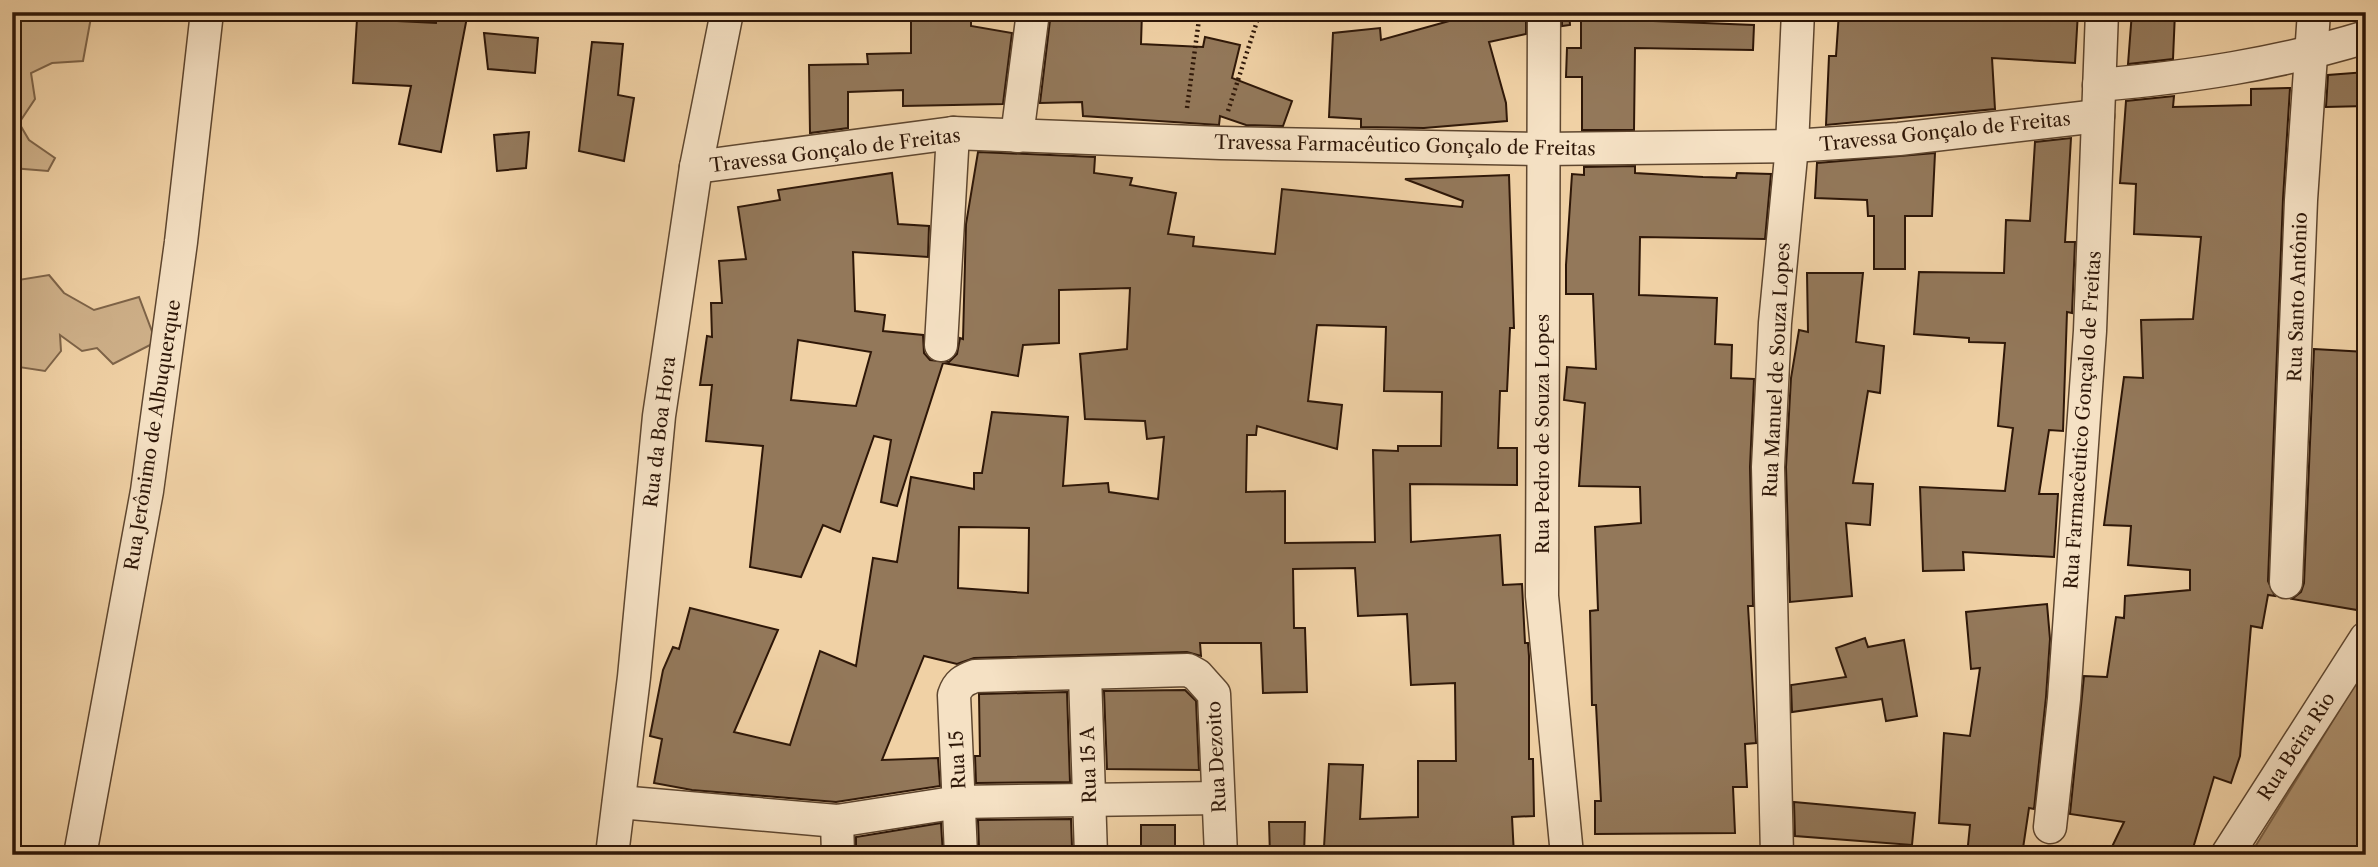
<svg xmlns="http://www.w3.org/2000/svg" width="2378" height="867" viewBox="0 0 2378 867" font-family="'Libre Caslon Text',serif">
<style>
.green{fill:#cfb18a;stroke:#7e6449;stroke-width:2}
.water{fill:#ae9270;stroke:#7b6146;stroke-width:2}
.building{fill:#93785a;stroke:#2e1708;stroke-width:2;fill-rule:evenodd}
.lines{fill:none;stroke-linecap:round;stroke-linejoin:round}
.street-casing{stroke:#5e462f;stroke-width:35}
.path{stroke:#2e1708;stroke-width:4.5;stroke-dasharray:2 3.5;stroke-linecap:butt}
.street{stroke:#f5e1c4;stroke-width:32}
.labels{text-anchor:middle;stroke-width:5;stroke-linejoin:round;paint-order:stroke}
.street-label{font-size:19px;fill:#2e1708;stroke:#f5e1c4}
</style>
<rect width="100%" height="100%" fill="#f0d1a5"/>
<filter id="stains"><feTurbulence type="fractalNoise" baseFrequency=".00286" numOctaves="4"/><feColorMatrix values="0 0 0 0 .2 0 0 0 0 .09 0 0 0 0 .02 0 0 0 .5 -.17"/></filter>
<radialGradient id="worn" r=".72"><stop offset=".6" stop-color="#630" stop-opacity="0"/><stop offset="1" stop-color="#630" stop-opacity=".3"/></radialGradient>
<!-- green -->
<g class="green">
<path d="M 22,12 L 92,12 L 83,61 L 52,63 L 31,73 L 35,99 L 19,123 L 29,140 L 55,158 L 48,171 L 12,168 L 12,55 Z"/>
<path d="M 49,275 L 64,293 L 94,310 L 139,297 L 156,342 L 113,364 L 97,348 L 82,351 L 60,335 L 61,351 L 45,371 L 12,366 L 12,281 Z"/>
</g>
<!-- water -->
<path class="water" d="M 2366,667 L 2366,834 L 2354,855 L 2250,855 Z"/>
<!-- building -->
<g class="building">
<path d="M 437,12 L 468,12 L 441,152 L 399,144 L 411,86 L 353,83 L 357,19 L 436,23 Z"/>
<path d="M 911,12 L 971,12 L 971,26 L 1012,33 L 1003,104 L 903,106 L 903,90 L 848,92 L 848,128 L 810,133 L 809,65 L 868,64 L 867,54 L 911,53 Z"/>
<path d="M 1051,12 L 1142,12 L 1141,44 L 1203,47 L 1205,37 L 1240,45 L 1232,78 L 1292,101 L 1283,126 L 1246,125 L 1220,116 L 1219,125 L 1083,116 L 1082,102 L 1040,103 Z"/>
<path d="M 1459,12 L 1526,12 L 1526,34 L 1489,42 L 1506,103 L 1507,121 L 1424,128 L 1361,127 L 1361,119 L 1329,117 L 1333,33 L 1380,28 L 1381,40 L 1460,18 Z"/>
<path d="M 1562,12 L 1569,12 L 1570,25 L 1562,26 Z"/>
<path d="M 1581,12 L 1629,12 L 1629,20 L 1754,25 L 1753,50 L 1635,48 L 1634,130 L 1582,130 L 1582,77 L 1566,77 L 1567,48 L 1581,48 Z"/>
<path d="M 1839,12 L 2078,12 L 2075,63 L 1992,58 L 1995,109 L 1826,125 L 1829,56 L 1836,56 Z"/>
<path d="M 2132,12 L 2175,12 L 2173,59 L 2128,64 Z"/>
<path d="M 484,33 L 538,38 L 535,73 L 488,69 Z"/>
<path d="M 592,42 L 623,44 L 618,95 L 634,98 L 624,161 L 579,151 Z"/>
<path d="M 2366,72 L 2366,106 L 2326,107 L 2328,75 Z"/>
<path d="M 2290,88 L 2283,199 L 2268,581 L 2275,596 L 2268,595 L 2262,628 L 2251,626 L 2240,756 L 2231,783 L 2214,777 L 2191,855 L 2108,855 L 2124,822 L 2070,814 L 2084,676 L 2107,677 L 2116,617 L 2124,618 L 2125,596 L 2190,590 L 2190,570 L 2128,565 L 2131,526 L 2104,525 L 2124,377 L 2143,378 L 2141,320 L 2193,319 L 2201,237 L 2134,234 L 2136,184 L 2120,183 L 2126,101 L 2174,96 L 2173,107 L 2251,105 L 2251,89 Z"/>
<path d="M 529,132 L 526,168 L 497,171 L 494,135 Z"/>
<path d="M 2071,138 L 2065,242 L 2075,242 L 2072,313 L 2067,312 L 2063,431 L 2049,430 L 2039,494 L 2058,494 L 2054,557 L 1963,552 L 1964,570 L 1923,571 L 1920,487 L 2005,491 L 2013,428 L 1998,426 L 2005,343 L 1969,342 L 1969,338 L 1914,334 L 1919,272 L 2004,273 L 2006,220 L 2030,221 L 2035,142 Z"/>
<path d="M 978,152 L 1095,157 L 1094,173 L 1132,178 L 1130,185 L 1176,193 L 1168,234 L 1194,237 L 1193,246 L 1275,254 L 1282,189 L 1462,207 L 1463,201 L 1405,179 L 1509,175 L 1514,328 L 1510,328 L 1507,391 L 1500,391 L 1498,448 L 1517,448 L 1517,485 L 1410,484 L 1411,542 L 1500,535 L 1503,585 L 1522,584 L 1525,643 L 1528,643 L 1529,656 L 1529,759 L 1533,759 L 1534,816 L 1512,817 L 1514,855 L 1378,855 L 1377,847 L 1324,847 L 1329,764 L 1363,765 L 1360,819 L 1418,817 L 1418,761 L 1456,761 L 1455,683 L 1411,685 L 1407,614 L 1358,616 L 1355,568 L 1293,569 L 1294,628 L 1305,628 L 1307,692 L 1263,693 L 1261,643 L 1200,643 L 1201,656 L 1187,652 L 974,658 L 957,664 L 924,656 L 882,760 L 938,758 L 940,786 L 836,802 L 692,790 L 654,783 L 662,739 L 650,736 L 663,670 L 673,647 L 679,649 L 690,608 L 778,630 L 734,732 L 790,745 L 820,651 L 856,666 L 873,558 L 897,562 L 911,477 L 974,489 L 974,473 L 982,473 L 992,412 L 1068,417 L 1063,486 L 1108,483 L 1109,492 L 1158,499 L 1164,437 L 1147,439 L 1145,421 L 1085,419 L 1080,354 L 1127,349 L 1130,288 L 1059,290 L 1059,343 L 1023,345 L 1018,376 L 943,363 L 897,506 L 881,502 L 891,440 L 874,436 L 840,532 L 823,525 L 801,577 L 750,567 L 763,446 L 706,441 L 712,385 L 700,385 L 707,336 L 712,337 L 711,303 L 722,303 L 719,261 L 746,259 L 738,207 L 780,200 L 778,190 L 892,173 L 898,224 L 929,226 L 928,257 L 853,252 L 855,311 L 885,315 L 883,331 L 923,335 L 924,353 L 930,360 L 949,362 L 957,354 L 960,338 L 963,339 L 966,224 ZM 1317,325 L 1386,327 L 1384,391 L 1442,392 L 1441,446 L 1398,446 L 1398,451 L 1373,450 L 1375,542 L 1285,543 L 1285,491 L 1246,492 L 1247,435 L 1256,435 L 1257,426 L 1337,449 L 1342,405 L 1308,401 ZM 798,340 L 871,352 L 856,406 L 791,400 ZM 959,527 L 1029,528 L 1028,593 L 958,588 Z"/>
<path d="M 1935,153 L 1932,216 L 1905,216 L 1905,269 L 1874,269 L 1874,216 L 1868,216 L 1867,200 L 1815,198 L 1817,163 Z"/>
<path d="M 1635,166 L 1635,173 L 1703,177 L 1736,178 L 1737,173 L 1771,174 L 1765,239 L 1640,237 L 1639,295 L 1717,298 L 1715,344 L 1732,345 L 1731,378 L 1754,379 L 1750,467 L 1753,606 L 1748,606 L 1756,743 L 1745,744 L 1747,787 L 1733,787 L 1735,833 L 1595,834 L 1595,801 L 1601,801 L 1596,705 L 1592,705 L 1590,611 L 1598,610 L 1595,527 L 1641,523 L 1640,487 L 1579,486 L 1585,403 L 1564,400 L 1567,367 L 1596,369 L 1593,294 L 1566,294 L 1566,265 L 1572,174 L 1584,175 L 1584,167 Z"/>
<path d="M 1807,273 L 1863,273 L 1856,342 L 1884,346 L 1880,393 L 1868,391 L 1853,483 L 1873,484 L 1870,525 L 1846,523 L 1852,596 L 1790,602 L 1786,467 L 1791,378 L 1799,330 L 1808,332 Z"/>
<path d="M 2314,349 L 2366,352 L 2366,580 L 2362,580 L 2357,610 L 2292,599 L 2301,592 L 2304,583 Z"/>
<path d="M 2047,604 L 2050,639 L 2046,697 L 2034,809 L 2029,808 L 2022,855 L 1967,855 L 1970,825 L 1939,823 L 1944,733 L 1970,736 L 1980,668 L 1971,669 L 1966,612 Z"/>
<path d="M 1865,638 L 1868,647 L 1904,640 L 1917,716 L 1886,721 L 1882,699 L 1792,712 L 1791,685 L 1846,677 L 1836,648 Z"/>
<path d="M 1185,690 L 1196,701 L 1199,770 L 1107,769 L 1104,691 Z"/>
<path d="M 1067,692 L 1070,782 L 976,783 L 975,756 L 980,756 L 979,694 Z"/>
<path d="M 1794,802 L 1915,813 L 1912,845 L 1795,836 Z"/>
<path d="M 1071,819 L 1072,847 L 1047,847 L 1048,855 L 1014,855 L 1014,848 L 979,848 L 978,820 Z"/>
<path d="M 1269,822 L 1305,822 L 1304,855 L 1270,855 Z"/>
<path d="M 941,823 L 943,855 L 856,855 L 856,837 Z"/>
<rect x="1141" y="825" width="34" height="30"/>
</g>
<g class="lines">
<defs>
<g id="street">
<path d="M 1544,12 L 1542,596 L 1567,855"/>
<path d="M 2099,85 C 2190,77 2278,64 2366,37"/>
<path d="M 1017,136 L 1033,12"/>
<path d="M 696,167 L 953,133 L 1221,143 L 1543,149 L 1792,146 L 1899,139 L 2098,116"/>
<path d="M 941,345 L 953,133"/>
<path d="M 2286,582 L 2301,200 L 2314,12"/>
<path d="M 1085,675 L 1091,855"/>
<path d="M 619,802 L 837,821 L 959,802 L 1218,798"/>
<path d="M 837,821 L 838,855"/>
<path d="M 2050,827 L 2064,699 L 2090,331 L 2102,12"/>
<path d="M 80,855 L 147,491 L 181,242 L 207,12"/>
<path d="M 612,855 L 634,677 L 659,416 L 696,167 L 727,12"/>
<path d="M 961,855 L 954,695 C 958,683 964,680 975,676 L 1188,670 L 1197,675 L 1214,694 L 1221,855"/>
<path d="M 1777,855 L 1768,467 L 1775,323 L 1792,146 L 1798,12"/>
<path d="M 2227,855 L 2366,638"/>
</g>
</defs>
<!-- street casing -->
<use href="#street" class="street-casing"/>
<!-- path -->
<g class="path">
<path d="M 1187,108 L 1200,12"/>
<path d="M 1228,111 L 1260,12"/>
</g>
<!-- street -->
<use href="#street" class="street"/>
</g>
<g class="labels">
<!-- street labels -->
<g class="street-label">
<text transform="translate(1945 131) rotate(-6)" y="7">Travessa Gonçalo de Freitas</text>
<text transform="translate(1405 145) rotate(1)" y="7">Travessa Farmacêutico Gonçalo de Freitas</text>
<text transform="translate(835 150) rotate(-7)" y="7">Travessa Gonçalo de Freitas</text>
<text transform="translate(2297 297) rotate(-88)" y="7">Rua Santo Antônio</text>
<text transform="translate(1776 370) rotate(-87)" y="7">Rua Manuel de Souza Lopes</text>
<text transform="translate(2082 420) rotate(-86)" y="7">Rua Farmacêutico Gonçalo de Freitas</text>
<text transform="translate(659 432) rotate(-83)" y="7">Rua da Boa Hora</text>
<text transform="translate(1542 434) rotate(-90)" y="7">Rua Pedro de Souza Lopes</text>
<text transform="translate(152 435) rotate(-81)" y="7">Rua Jerônimo de Albuquerque</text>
<text transform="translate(2296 746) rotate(-57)" y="7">Rua Beira Rio</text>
<text transform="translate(1216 757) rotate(-93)" y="7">Rua Dezoito</text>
<text transform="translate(957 760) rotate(-93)" y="7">Rua 15</text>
<text transform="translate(1088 765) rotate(-92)" y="7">Rua 15 A</text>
</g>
</g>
<!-- margin -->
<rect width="2378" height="867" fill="none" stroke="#f0d1a5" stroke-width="42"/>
<rect x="14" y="14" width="2350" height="839" fill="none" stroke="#2e1708" stroke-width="3.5"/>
<rect x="21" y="21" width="2336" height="825" fill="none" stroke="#2e1708" stroke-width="2"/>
<rect width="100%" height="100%" filter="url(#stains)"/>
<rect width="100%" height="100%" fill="url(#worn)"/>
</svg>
